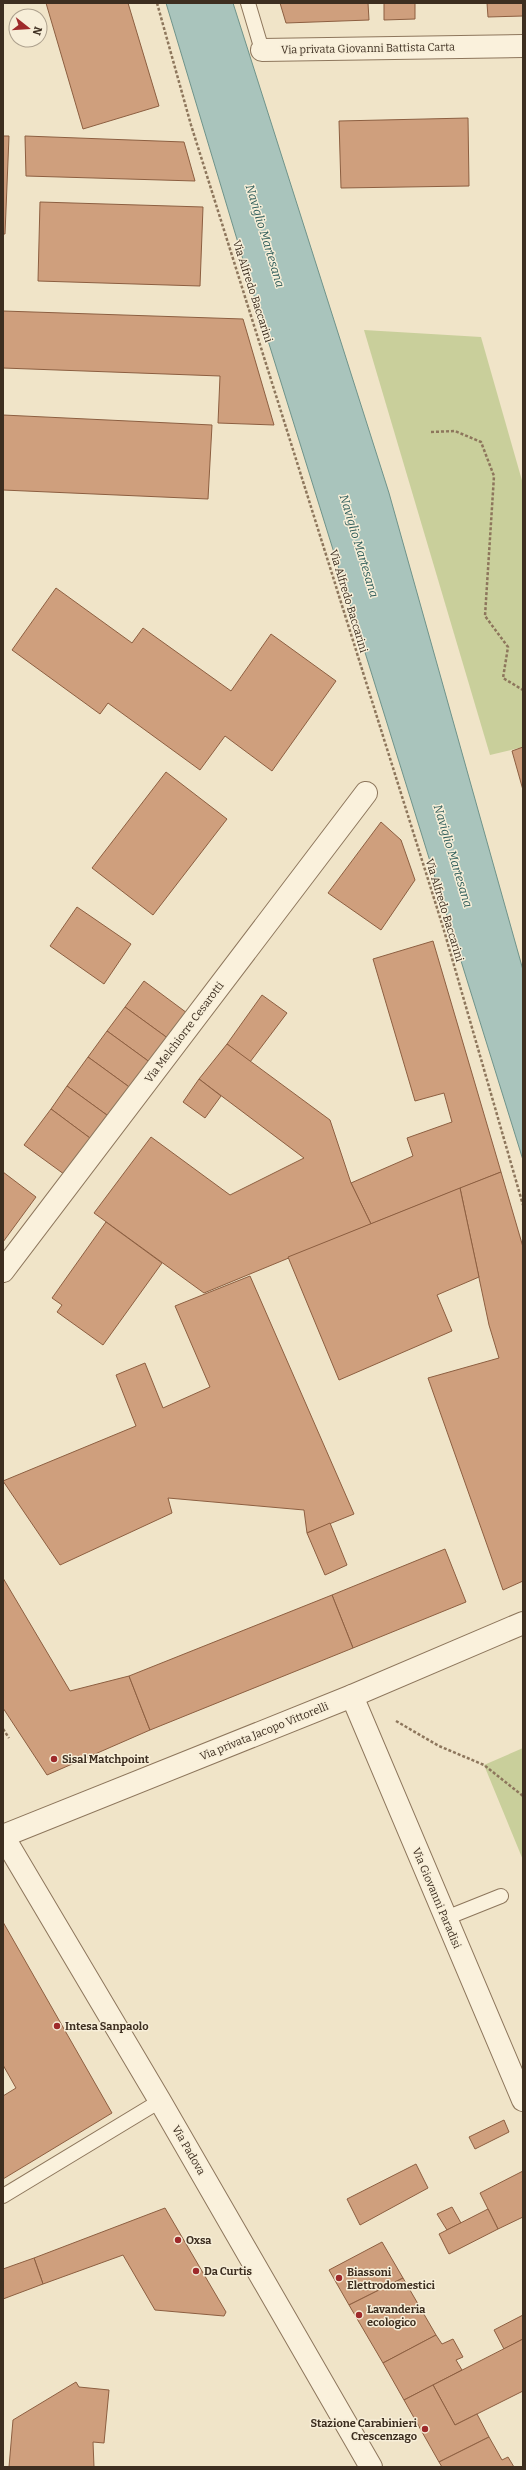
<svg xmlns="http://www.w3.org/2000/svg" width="526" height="2470" viewBox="0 0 526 2470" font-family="Bitter,serif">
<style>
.green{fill:#c9cf9b}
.water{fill:#a9c4bc;stroke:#6f938a}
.building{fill:#cf9f7d;stroke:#8d5f41}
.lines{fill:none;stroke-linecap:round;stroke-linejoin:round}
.service-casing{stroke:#8d765c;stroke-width:16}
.minor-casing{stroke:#8d765c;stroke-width:24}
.tertiary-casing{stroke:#8d765c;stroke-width:24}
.path{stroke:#8d765c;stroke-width:2.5;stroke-dasharray:3 2;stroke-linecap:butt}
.service{stroke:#faf1dc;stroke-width:14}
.minor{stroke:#faf1dc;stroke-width:22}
.tertiary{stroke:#faf1dc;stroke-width:22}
.poi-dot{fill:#9e2a2b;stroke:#f7eed8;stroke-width:1.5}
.labels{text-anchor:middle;stroke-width:3;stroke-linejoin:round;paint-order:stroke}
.street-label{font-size:11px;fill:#3d2e20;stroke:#f7eed8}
.poi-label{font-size:11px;font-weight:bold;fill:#3d2e20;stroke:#f7eed8;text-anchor:start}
.water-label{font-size:12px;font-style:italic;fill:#2f5d5a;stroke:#f7eed8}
</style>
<rect width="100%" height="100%" fill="#f0e4c8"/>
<!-- green -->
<g class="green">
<path d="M 364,330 L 481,337 L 523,484 L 523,747 L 490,755 Z"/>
<path d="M 523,1748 L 523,1860 L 484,1765 Z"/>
</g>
<!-- water -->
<path class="water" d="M 166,3 L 233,3 L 389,493 L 523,970 L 523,1160 L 251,286 Z"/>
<!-- building -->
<g class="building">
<path d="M 46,3 L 128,3 L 159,106 L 83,129 Z"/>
<path d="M 280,3 L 368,3 L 369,20 L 286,23 Z"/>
<path d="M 384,3 L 415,3 L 415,19 L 384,20 Z"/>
<path d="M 487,3 L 523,3 L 523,16 L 488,17 Z"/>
<path d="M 468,118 L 469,186 L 341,188 L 339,121 Z"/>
<path d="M 3,136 L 9,136 L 5,234 L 3,234 Z"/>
<path d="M 25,136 L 184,142 L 195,181 L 26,176 Z"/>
<path d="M 40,202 L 203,207 L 200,286 L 38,281 Z"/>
<path d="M 3,311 L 243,319 L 274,425 L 218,423 L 220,376 L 3,368 Z"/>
<path d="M 3,415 L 212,425 L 208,499 L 3,490 Z"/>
<path d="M 56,588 L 132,643 L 143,628 L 231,691 L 271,634 L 336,681 L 272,771 L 225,736 L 200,770 L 108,703 L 100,714 L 12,650 Z"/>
<path d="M 523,747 L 523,790 L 512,751 Z"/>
<path d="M 166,772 L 227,819 L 153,915 L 92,868 Z"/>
<path d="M 381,822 L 401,840 L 415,880 L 381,930 L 328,893 Z"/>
<path d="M 77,907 L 131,944 L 104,984 L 50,946 Z"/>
<path d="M 433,941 L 501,1172 L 371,1224 L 351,1183 L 413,1156 L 407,1138 L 452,1122 L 444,1093 L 415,1101 L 373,959 Z"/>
<path d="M 144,981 L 187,1013 L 169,1039 L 125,1007 Z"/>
<path d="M 262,995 L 287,1013 L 250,1062 L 227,1044 Z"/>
<path d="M 125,1007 L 169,1039 L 151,1063 L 107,1031 Z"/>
<path d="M 107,1031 L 151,1063 L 132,1089 L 88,1057 Z"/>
<path d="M 227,1044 L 330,1120 L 351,1183 L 371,1224 L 204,1293 L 94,1213 L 151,1137 L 230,1195 L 304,1158 L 199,1079 Z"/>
<path d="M 88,1057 L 132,1089 L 111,1118 L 67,1086 Z"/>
<path d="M 199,1079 L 221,1096 L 205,1118 L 183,1102 Z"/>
<path d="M 67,1086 L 111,1118 L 94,1141 L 51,1109 Z"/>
<path d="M 51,1109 L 94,1141 L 68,1177 L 24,1145 Z"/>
<path d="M 3,1172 L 36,1197 L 3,1242 Z"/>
<path d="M 501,1172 L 523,1247 L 523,1581 L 503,1590 L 428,1378 L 499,1358 L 489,1325 L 460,1188 Z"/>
<path d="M 460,1188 L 479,1277 L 437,1295 L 452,1331 L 339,1380 L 288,1257 Z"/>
<path d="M 106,1222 L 162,1263 L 103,1345 L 57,1312 L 62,1305 L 52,1298 Z"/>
<path d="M 250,1276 L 354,1514 L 307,1533 L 304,1510 L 168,1498 L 172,1513 L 60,1565 L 3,1481 L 136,1426 L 116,1375 L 145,1363 L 163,1408 L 210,1387 L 175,1306 Z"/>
<path d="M 330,1523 L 347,1565 L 325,1575 L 307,1533 Z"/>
<path d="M 445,1549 L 466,1602 L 353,1648 L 332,1595 Z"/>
<path d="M 3,1578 L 70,1691 L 129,1676 L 150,1730 L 47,1775 L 3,1708 Z"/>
<path d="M 332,1595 L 353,1648 L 150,1730 L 129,1676 Z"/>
<path d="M 3,1922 L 112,2113 L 3,2179 L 3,2096 L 16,2088 L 3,2065 Z"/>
<path d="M 504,2120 L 509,2132 L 475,2149 L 469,2137 Z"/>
<path d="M 416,2164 L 428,2188 L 360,2225 L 347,2199 Z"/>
<path d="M 523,2171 L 523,2217 L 498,2229 L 480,2193 Z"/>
<path d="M 452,2207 L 461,2223 L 447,2230 L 437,2214 Z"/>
<path d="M 165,2208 L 226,2312 L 224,2316 L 155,2310 L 123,2255 L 43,2284 L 34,2258 Z"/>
<path d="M 488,2209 L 498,2229 L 449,2254 L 439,2234 Z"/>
<path d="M 382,2242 L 403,2278 L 349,2305 L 329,2270 Z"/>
<path d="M 34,2258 L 43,2284 L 3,2299 L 3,2269 Z"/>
<path d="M 403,2278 L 436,2335 L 383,2363 L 349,2305 Z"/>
<path d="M 523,2315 L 523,2339 L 504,2349 L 494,2330 Z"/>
<path d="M 436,2335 L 442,2344 L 453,2339 L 463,2357 L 456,2360 L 462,2370 L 404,2400 L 383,2363 Z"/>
<path d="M 523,2339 L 523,2391 L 455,2425 L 433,2385 Z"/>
<path d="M 76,2382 L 79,2387 L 109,2390 L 104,2443 L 93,2442 L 94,2467 L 9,2467 L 13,2420 Z"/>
<path d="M 433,2385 L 455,2425 L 477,2414 L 489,2437 L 439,2462 L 404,2400 Z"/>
<path d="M 489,2437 L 502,2460 L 508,2457 L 514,2467 L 442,2467 L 439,2462 Z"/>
</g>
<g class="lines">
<defs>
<g id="service">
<path d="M 248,3 L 262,50"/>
<path d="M 446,1918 L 501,1896"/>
<path d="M 3,2196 L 160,2101"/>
</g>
<g id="minor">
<path d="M 262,50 L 523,46"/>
<path d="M 3,1271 L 366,793"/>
<path d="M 352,1696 L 523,2100"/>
<path d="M 3,1836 L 352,1696 L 523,1623"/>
</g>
<path id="tertiary" d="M 3,1836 L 160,2101 L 371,2467"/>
</defs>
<!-- service casing -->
<use href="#service" class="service-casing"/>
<!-- minor casing -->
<use href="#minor" class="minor-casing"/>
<!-- tertiary casing -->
<use href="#tertiary" class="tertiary-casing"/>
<!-- path -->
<g class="path">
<path d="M 157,3 L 191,125 L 443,927 L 523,1205"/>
<path d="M 431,432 L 455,431 L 481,442 L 494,476 L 485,616 L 508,647 L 503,678 L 523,690"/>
<path d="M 396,1721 L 439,1746 L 484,1765 L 523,1796"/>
<path d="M 3,1729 L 9,1738"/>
</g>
<!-- service -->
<use href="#service" class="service"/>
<!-- minor -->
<use href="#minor" class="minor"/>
<!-- tertiary -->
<use href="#tertiary" class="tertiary"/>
</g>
<!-- markers -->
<g class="poi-dot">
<circle cx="54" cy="1759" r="4"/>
<circle cx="57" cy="2026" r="4"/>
<circle cx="178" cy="2240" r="4"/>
<circle cx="196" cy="2271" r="4"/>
<circle cx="339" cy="2278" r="4"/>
<circle cx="359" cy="2315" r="4"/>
<circle cx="425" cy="2429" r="4"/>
</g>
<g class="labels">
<!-- street labels -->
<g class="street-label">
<text transform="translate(368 48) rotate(-1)" y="4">Via privata Giovanni Battista Carta</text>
<text transform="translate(253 291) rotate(72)" y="4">Via Alfredo Baccarini</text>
<text transform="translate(349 601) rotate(73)" y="4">Via Alfredo Baccarini</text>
<text transform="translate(445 910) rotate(73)" y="4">Via Alfredo Baccarini</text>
<text transform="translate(184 1032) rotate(-53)" y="4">Via Melchiorre Cesarotti</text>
<text transform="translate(264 1731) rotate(-22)" y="4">Via privata Jacopo Vittorelli</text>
<text transform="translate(437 1898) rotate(67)" y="4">Via Giovanni Paradisi</text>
<text transform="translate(189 2150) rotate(60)" y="4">Via Padova</text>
</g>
<!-- poi labels -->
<g class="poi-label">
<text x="62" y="1763">Sisal Matchpoint</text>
<text x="65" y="2030">Intesa Sanpaolo</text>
<text x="186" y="2244">Oxsa</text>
<text x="204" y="2275">Da Curtis</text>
<text x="347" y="2276">Biassoni<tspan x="347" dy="13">Elettrodomestici</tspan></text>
<text x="367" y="2313">Lavanderia<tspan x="367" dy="13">ecologico</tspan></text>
<text x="417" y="2427" text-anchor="end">Stazione Carabinieri<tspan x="417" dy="13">Crescenzago</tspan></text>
</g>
<!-- water labels -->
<g class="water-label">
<text transform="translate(265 236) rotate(73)" y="4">Naviglio Martesana</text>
<text transform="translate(359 546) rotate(73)" y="4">Naviglio Martesana</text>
<text transform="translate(453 856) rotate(73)" y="4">Naviglio Martesana</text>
</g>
</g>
<!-- border -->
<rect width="526" height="2470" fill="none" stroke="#3d2e20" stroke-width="8"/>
<!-- north arrow -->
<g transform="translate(28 28) rotate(107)"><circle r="19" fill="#f7eed8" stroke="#ada18e"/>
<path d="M0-3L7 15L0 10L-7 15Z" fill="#9e2a2b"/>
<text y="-6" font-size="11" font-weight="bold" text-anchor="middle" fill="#3d2e20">N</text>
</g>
</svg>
